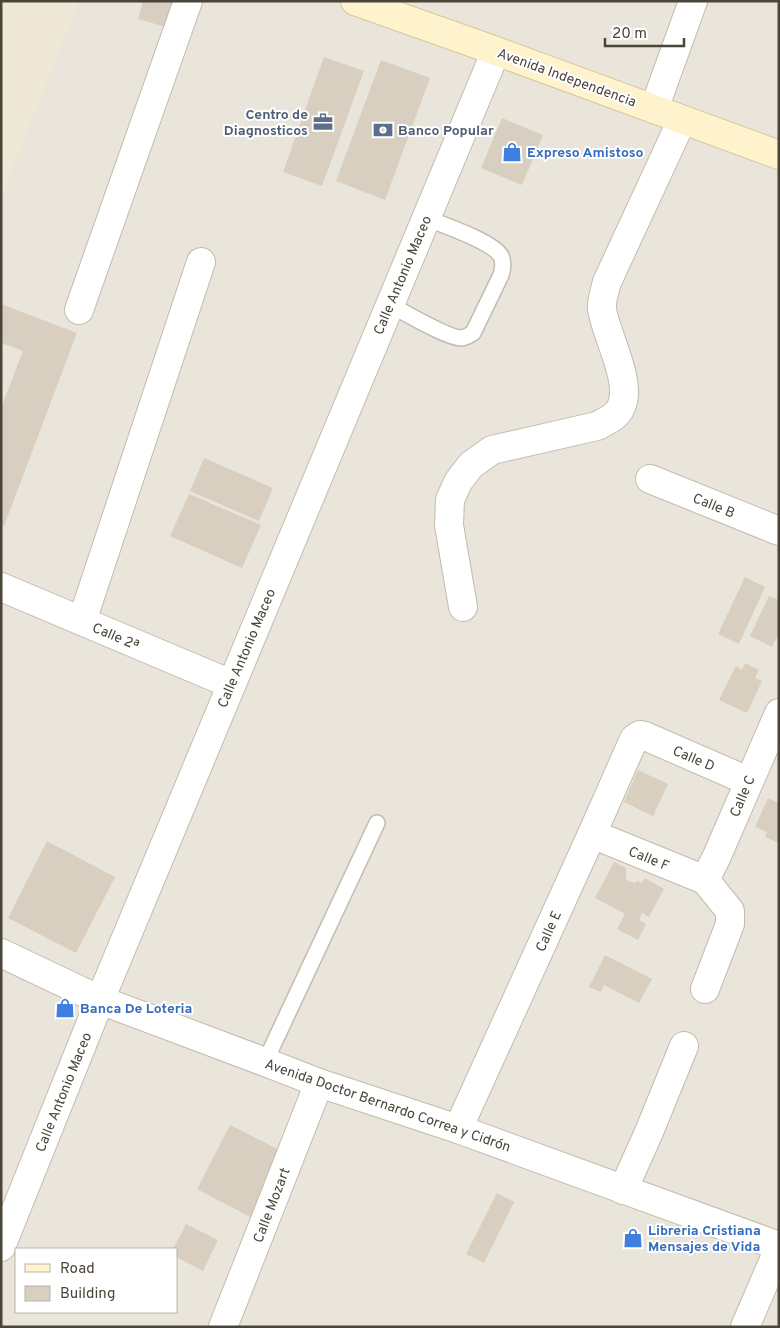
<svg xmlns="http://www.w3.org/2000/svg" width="780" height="1328" viewBox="0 0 780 1328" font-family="Overpass,sans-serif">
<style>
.residential{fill:#eae5da;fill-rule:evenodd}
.education{fill:#efe8d6}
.building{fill:#d8cfc1}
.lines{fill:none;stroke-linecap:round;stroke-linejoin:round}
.service-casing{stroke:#c2bbae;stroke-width:18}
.minor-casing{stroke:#c2bbae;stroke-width:30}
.tertiary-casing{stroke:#c2bbae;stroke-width:30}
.secondary-casing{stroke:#d6c79b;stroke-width:30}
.service{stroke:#fff;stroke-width:15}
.minor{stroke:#fff;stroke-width:28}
.tertiary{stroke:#fff;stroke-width:28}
.secondary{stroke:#fff3cd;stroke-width:28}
.labels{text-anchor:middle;stroke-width:4;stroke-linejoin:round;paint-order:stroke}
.street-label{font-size:14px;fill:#4b4439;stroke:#fff}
.service-label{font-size:14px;font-weight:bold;fill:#4e5e75;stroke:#fff;text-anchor:end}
.shop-label{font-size:14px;font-weight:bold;fill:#366cbe;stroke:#fff;text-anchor:start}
</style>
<rect width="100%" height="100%" fill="#f6f3ec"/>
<!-- residential -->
<path class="residential" d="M 1,1 L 779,1 L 779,1327 L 1,1327 ZM 16,1249 L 176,1249 L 176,1312 L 16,1312 Z"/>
<!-- education -->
<path class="education" d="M 1,1 L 79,1 L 1,198 Z"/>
<!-- building -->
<g class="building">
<path d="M 143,1 L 181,1 L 173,29 L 138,19 Z"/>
<path d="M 324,57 L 364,71 L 322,186 L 283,172 Z"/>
<path d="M 381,60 L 430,78 L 385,200 L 336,181 Z"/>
<path d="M 502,118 L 543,135 L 522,185 L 481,168 Z"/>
<path d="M 1,304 L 77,333 L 4,526 L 1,525 L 1,408 L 23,351 L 1,343 Z"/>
<path d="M 204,458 L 273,488 L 259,521 L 190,491 Z"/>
<path d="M 189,494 L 261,525 L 242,568 L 170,536 Z"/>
<path d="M 745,577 L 765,587 L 739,644 L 718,634 Z"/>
<path d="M 769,596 L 779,600 L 779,633 L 772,647 L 750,636 Z"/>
<path d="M 745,663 L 759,670 L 755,678 L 762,681 L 747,713 L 719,700 L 736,666 L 742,670 Z"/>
<path d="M 638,770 L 668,784 L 653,816 L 624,802 Z"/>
<path d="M 768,798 L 779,803 L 779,843 L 765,837 L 767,832 L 755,827 Z"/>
<path d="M 47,841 L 115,877 L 76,953 L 8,918 Z"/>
<path d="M 614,862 L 626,868 L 626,880 L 635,883 L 637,881 L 642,883 L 645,878 L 664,889 L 649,917 L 642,913 L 639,920 L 646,924 L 638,940 L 617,929 L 625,914 L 595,898 Z"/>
<path d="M 605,955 L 652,979 L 639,1003 L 604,985 L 601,992 L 589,987 Z"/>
<path d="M 230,1125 L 285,1153 L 252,1218 L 197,1189 Z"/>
<path d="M 497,1193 L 514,1202 L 484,1263 L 466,1254 Z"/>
<path d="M 186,1224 L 218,1240 L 203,1271 L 176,1257 L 176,1249 L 173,1249 Z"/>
</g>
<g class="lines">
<defs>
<g id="service">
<path d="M 390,305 C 404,312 449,339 462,338 C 466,337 470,335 473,333 L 501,275 C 503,269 504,263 501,256 C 492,241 443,225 426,218"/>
<path d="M 265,1062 L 377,823"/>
</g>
<g id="minor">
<path d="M 654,109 L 693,1"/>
<path d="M 79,310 L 188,1"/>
<path d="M 650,479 L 779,531"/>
<path d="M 1,587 L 231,684"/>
<path d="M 463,607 L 449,525 L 450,500 L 458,482 L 471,465 L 492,450 L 597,426 C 606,421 617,417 621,407 C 633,382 606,336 602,309 C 601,301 605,290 607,282 L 682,120"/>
<path d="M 82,621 L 201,262"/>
<path d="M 592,834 L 705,880"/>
<path d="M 705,880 L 717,856 L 779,713"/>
<path d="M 705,989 L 730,924 L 730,911 L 705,880"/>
<path d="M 458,1129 L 592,834 L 634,739 L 640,735 L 645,736 L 748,781"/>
<path d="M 623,1190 L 649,1132 L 684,1046"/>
<path d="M 1,1247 L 100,1000 L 496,51"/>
<path d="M 223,1327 L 319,1083"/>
<path d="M 745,1327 L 779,1248"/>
</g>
<path id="tertiary" d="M 1,953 L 100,1000 L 265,1062 L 319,1083 L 458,1129 L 779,1246"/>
<path id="secondary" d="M 355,1 L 496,51 L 779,155"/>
</defs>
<!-- service casing -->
<use href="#service" class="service-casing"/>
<!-- minor casing -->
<use href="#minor" class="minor-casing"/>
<!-- tertiary casing -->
<use href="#tertiary" class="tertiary-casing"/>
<!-- secondary casing -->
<use href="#secondary" class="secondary-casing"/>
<!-- service -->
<use href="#service" class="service"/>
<!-- minor -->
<use href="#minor" class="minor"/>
<!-- tertiary -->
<use href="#tertiary" class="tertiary"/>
<!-- secondary -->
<use href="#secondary" class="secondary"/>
</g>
<!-- icons -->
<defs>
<symbol id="office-bare" viewBox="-9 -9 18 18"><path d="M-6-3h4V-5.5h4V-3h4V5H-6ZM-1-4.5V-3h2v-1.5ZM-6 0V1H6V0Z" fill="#5c6f8a" stroke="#fff" stroke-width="2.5" paint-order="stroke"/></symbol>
<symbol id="bank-bare" viewBox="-9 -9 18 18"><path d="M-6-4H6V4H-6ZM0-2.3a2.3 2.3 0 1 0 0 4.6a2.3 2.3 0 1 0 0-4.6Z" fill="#5c6f8a" stroke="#fff" stroke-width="2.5" paint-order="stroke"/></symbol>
<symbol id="shop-bare" viewBox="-9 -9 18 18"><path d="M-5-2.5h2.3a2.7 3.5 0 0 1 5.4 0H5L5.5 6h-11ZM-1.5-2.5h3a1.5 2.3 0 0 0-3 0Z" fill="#3f7fe0" stroke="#fff" stroke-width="2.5" paint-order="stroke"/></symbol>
</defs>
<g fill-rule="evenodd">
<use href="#office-bare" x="309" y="108" width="28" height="28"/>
<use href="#bank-bare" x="369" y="116" width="28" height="28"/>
<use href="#shop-bare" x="498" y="138" width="28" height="28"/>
<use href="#shop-bare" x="51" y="994" width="28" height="28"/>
<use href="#shop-bare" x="619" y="1224" width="28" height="28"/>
</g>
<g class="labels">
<!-- street labels -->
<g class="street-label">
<text transform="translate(567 77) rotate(20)" y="5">Avenida Independencia</text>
<text transform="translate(402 275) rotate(-67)" y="5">Calle Antonio Maceo</text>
<text transform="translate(714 505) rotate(22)" y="5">Calle B</text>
<text transform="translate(116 636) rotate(23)" y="5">Calle 2ª</text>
<text transform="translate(246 648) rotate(-67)" y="5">Calle Antonio Maceo</text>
<text transform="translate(694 758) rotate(23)" y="5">Calle D</text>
<text transform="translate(742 796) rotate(-67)" y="5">Calle C</text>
<text transform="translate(649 858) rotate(22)" y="5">Calle F</text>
<text transform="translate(548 931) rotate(-66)" y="5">Calle E</text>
<text transform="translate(63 1092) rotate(-68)" y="5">Calle Antonio Maceo</text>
<text transform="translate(388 1105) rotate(19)" y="5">Avenida Doctor Bernardo Correa y Cidrón</text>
<text transform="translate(271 1205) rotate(-69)" y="5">Calle Mozart</text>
</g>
<!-- service labels -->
<g class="service-label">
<text x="308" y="119">Centro de<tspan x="308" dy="16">Diagnosticos</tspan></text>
<text x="398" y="135" text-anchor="start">Banco Popular</text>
</g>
<!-- shop labels -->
<g class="shop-label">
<text x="527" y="157">Expreso Amistoso</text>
<text x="80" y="1013">Banca De Loteria</text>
<text x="648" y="1235">Libreria Cristiana<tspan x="648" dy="16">Mensajes de Vida</tspan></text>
</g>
</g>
<!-- border -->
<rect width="780" height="1328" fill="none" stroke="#4b4439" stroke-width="5"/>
<!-- legend -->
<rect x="15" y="1248" width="162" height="65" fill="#ffffff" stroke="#b7b4b0"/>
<rect x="25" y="1264" width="25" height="8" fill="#fff3cd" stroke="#b7b4b0"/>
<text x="60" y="1273" font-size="15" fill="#4b4439">Road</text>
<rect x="25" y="1286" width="25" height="15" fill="#d8cfc1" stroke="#b7b4b0"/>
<text x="60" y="1298" font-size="15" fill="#4b4439">Building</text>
<!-- scale -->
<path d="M605 38v8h79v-8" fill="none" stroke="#4b4439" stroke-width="2.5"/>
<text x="612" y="38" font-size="15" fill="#4b4439" stroke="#ffffff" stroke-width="4" paint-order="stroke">20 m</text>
</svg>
